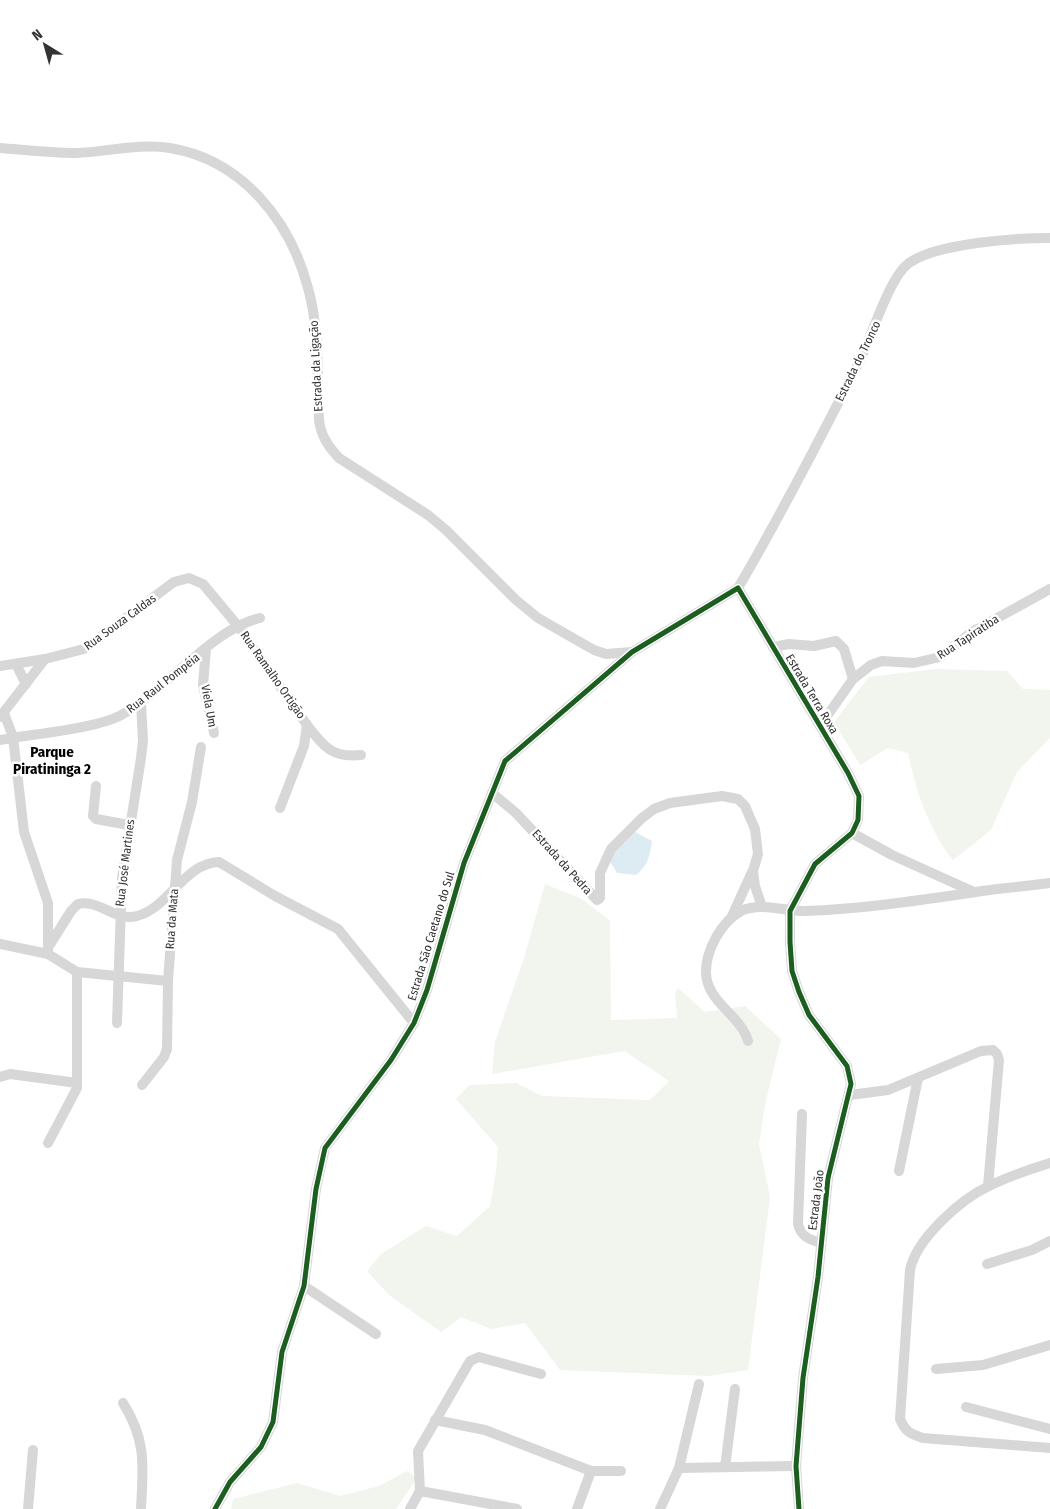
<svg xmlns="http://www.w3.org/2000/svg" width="1050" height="1509" viewBox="0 0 1050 1509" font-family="'Fira Sans Condensed',sans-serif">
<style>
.green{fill:#f1f5ed}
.water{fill:#ddebf3}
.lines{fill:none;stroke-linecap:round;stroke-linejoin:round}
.minor{stroke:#d7d7d7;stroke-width:10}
.cycleway-casing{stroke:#fff;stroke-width:8}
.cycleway{stroke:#1b5e20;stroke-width:5}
.labels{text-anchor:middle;stroke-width:5;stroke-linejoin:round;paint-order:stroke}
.street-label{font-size:12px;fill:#333;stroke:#fff}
.quarter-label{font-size:15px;font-weight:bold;fill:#000;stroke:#fff}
</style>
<rect width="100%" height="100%" fill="#fff"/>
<!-- green -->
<g class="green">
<path d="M 936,669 L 1007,671 L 1023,689 L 1050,690 L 1050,738 L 1017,772 L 991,830 L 953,860 C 929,830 916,791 908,753 L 888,748 L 860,765 L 834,722 L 869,677 Z"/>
<path d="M 545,884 L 582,899 L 610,921 L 611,1020 L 677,1018 L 675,994 L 678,988 L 705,1012 L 745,1006 L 781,1039 L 766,1100 L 759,1144 L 770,1197 L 748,1370 L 708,1376 L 560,1370 L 525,1323 L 491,1329 L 461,1317 L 441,1332 L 389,1295 L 367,1271 L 381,1254 L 426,1226 L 457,1236 L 490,1206 L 496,1171 L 498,1147 L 456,1099 L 469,1085 L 516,1083 L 542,1096 L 650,1100 L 669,1081 L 624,1051 L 492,1074 L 495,1042 L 524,958 Z"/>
<path d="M 407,1471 L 417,1478 L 396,1509 L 231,1509 L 233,1499 L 297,1483 L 340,1496 L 379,1486 Z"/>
</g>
<!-- water -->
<path class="water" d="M 635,832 L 652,841 C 650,855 648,866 636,875 L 617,873 L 608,858 Z"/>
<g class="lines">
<!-- minor -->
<g class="minor">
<path d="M 0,148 C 25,150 50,153 76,153 C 106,152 139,143 170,148 C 242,160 290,220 308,288 C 320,330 317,377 319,420 C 321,436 328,446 339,458 L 428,515 L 446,530 L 516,600 L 538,618 L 594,650 L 606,654 L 632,652"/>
<path d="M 738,588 L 848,773 L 859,796 L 858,820 L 852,833 L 815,864 L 790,911 L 790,942 L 792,971 L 799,992 L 809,1015 L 847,1066 L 851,1084 L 828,1178 L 818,1277 L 803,1378 L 796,1466 L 799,1509"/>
<path d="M 738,588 C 781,515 820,439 858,364 C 871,339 889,277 909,263 C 937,243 1016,238 1050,238"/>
<path d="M 773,647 L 789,644 L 814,646 L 836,641 L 844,649 L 853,679"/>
<path d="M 206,649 L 203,685 L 214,733"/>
<path d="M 16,664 L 26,684"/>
<path d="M 0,666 L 45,659 L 84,649 L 174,582 L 189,578 L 203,584 L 238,626 L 307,725"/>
<path d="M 4,713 L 13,737 L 24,832 L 48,903 L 48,954"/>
<path d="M 0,717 L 45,659"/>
<path d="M 820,726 L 853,679 L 871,665 L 882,661 L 914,663 L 940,657 L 972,632 L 1050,589"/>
<path d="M 0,740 C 31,734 98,729 123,714 C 167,689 212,629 260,618"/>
<path d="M 96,786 L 93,816 L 96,819 L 129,825"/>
<path d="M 492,793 L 516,813 L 597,900 L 600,898 L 600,873 L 611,849 L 642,818 L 654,809 L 670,803 L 722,796 L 738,799 L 745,806 L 755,829 L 758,854 L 753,871 L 755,886 L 762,907"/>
<path d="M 280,808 L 304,746 L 307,725 C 324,747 332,758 361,755"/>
<path d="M 852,833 L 892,855 L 974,892"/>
<path d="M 732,916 L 752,872"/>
<path d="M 0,944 L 48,954 L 77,972 L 168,981"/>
<path d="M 49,946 L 71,911 L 78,904 C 99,899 116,922 137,916 C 169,908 184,863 219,862 L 275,896 L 338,929 L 414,1023"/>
<path d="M 117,1023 L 122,878 L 141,758 L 143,741 L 141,703"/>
<path d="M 748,1041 C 741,1015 706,1002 706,972 C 706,950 721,922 741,911 C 760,902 784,911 804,911 C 867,909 928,899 990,890 C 1010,887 1030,886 1050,883"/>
<path d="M 0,1077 L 10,1074 L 77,1083"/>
<path d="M 142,1085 L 164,1057 L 167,1049 L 168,981 L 177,860 L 192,802 L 201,747"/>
<path d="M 850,1095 L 888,1090 L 981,1051 L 993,1050 L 997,1054 L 999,1060 L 988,1186"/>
<path d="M 802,1114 L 798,1224 C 801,1237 809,1239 821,1243"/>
<path d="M 48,1143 L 77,1088 L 77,972"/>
<path d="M 1050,1163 C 1030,1169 1008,1177 989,1186 C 961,1199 916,1239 910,1270 L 900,1419 C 905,1431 910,1434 923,1438 L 1050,1448"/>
<path d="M 899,1171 L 918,1078"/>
<path d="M 987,1264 L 1032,1250 L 1050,1241"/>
<path d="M 304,1286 L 376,1334"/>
<path d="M 936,1369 L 983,1365 L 1050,1345"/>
<path d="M 123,1403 C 147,1441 143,1466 141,1509"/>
<path d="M 966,1407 L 1050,1429"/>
<path d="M 435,1420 L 485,1430 L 591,1471"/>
<path d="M 725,1467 L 735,1389"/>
<path d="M 679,1468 L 796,1466"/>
<path d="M 420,1491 L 517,1509"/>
<path d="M 28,1509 L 33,1450"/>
<path d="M 215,1509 L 230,1482 L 261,1447 L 273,1422 L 282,1352 L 304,1286 L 316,1189 L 325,1148 L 391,1060 L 414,1023 L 427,990 L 464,863 L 505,761 L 632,652 L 738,588"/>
<path d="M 410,1509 L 420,1491 L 418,1451 L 470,1361 L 479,1357 L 541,1374"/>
<path d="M 577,1509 L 591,1471 L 621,1471"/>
<path d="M 660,1509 L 679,1468 L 699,1384"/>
</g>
<defs>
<path id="cycleway" d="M 215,1509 L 230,1482 L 261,1447 L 273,1422 L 282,1352 L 304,1286 L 316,1189 L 325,1148 L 391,1060 L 414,1023 L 427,990 L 464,863 L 505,761 L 632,652 L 738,588 L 848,773 L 859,796 L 858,820 L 852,833 L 815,864 L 790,911 L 790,942 L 792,971 L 799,992 L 809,1015 L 847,1066 L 851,1084 L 828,1178 L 818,1277 L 803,1378 L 796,1466 L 799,1509"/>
</defs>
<!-- cycleway casing -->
<use href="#cycleway" class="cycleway-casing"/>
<!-- cycleway -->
<use href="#cycleway" class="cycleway"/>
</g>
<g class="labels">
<!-- street labels -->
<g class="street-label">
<text transform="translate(858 361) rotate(-64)" y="4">Estrada do Tronco</text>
<text transform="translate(316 366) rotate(-93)" y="4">Estrada da Ligação</text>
<text transform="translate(120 622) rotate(-36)" y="4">Rua Souza Caldas</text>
<text transform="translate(968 637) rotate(-33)" y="4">Rua Tapiratiba</text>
<text transform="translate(273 675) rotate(55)" y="4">Rua Ramalho Ortigão</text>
<text transform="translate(163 683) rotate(-38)" y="4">Rua Raul Pompéia</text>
<text transform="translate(812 694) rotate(59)" y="4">Estrada Terra Roxa</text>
<text transform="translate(209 706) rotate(80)" y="4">Viela Um</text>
<text transform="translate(562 862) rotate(48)" y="4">Estrada da Pedra</text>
<text transform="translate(125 863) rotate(-83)" y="4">Rua José Martines</text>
<text transform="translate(172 919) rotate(-86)" y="4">Rua da Mata</text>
<text transform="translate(431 936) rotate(-73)" y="4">Estrada São Caetano do Sul</text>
<text transform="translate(816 1200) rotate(-83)" y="4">Estrada João</text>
</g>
<!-- quarter labels -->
<g class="quarter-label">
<text x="52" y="757">Parque<tspan x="52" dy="17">Piratininga 2</tspan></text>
</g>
</g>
<!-- north arrow -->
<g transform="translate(45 45) rotate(323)" stroke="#ffffff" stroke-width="4" paint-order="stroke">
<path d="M0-4L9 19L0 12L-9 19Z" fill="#333333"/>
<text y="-8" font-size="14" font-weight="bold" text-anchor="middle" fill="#333333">N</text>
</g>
</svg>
